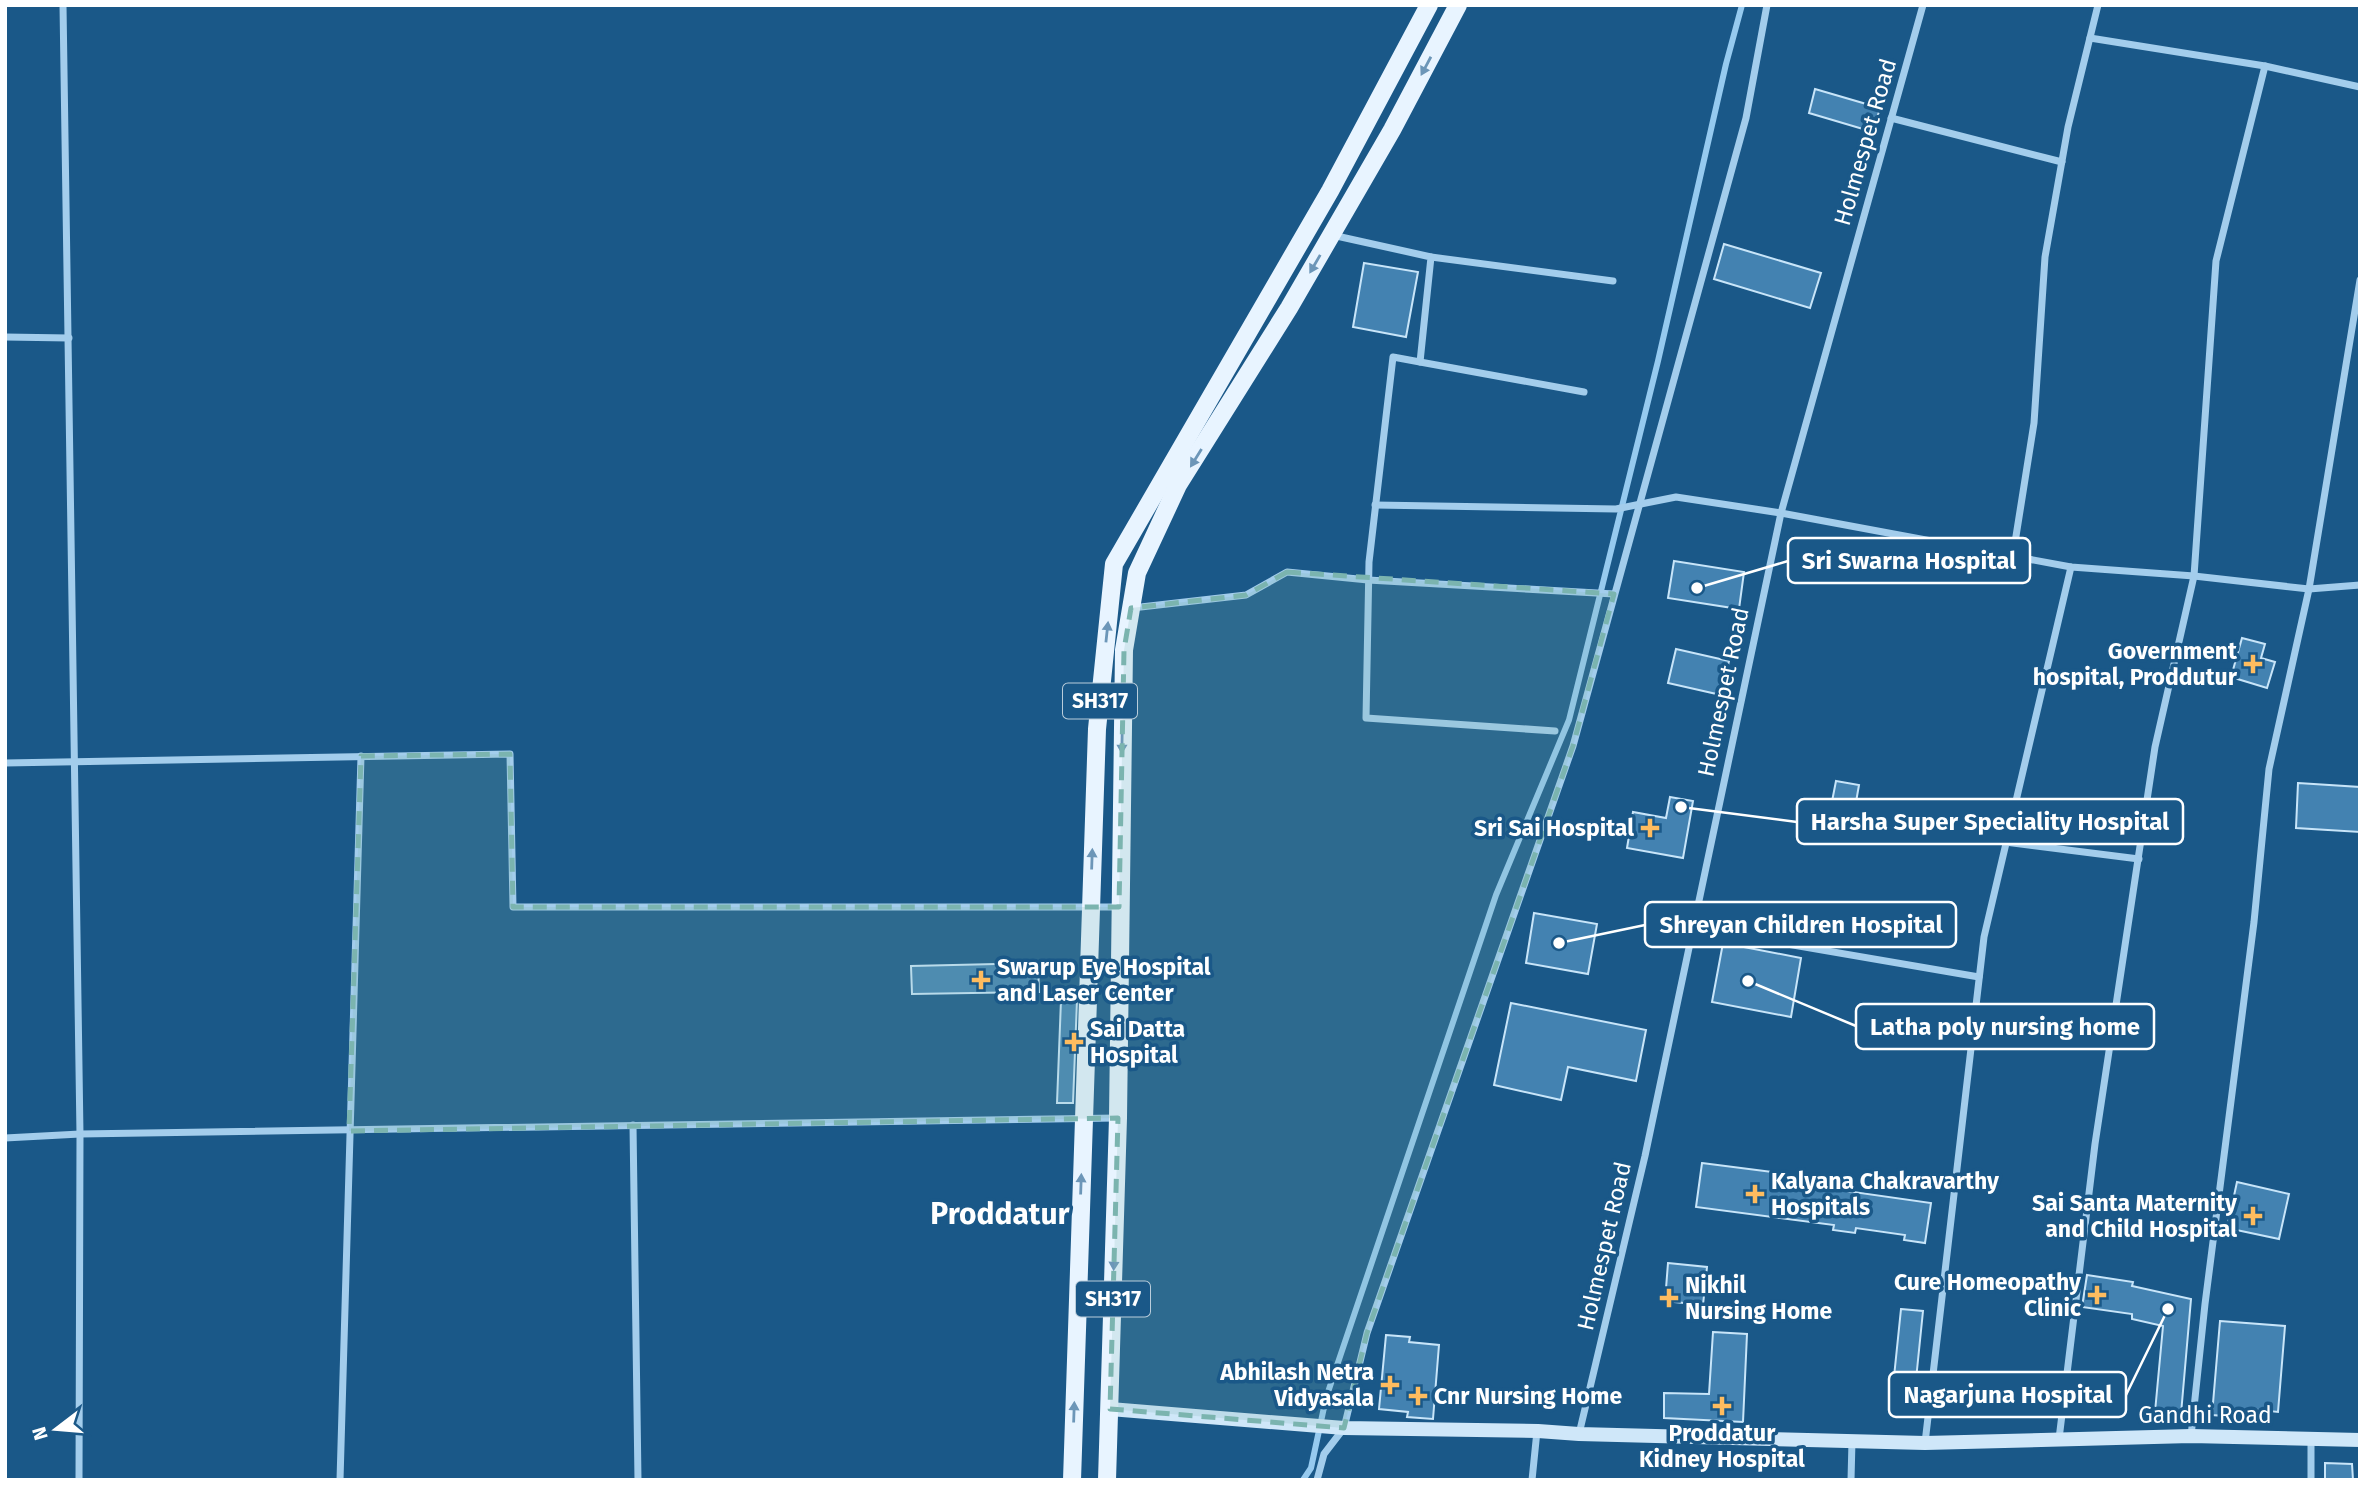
<svg xmlns="http://www.w3.org/2000/svg" width="2365" height="1485" viewBox="0 0 2365 1485" font-family="'Fira Sans',sans-serif">
<style>
.lines{fill:none;stroke-linecap:round;stroke-linejoin:round}
.stream{stroke:#96caef;stroke-width:6}
.building{fill:#4382b1;stroke:#c8e5f9;stroke-width:2}
.street{stroke:#a3cdec;stroke-width:7}
.secondary{stroke:#cfe7f9;stroke-width:14}
.primary{stroke:#e8f4ff;stroke-width:18}
.oneway{fill:#6c96b8}
.marked{fill:#7bb4af;fill-opacity:0.2;stroke:#7bb4af;stroke-width:5;stroke-dasharray:14 9;stroke-linejoin:round}
.poi-dot{fill:#febc5f;stroke:#1a5888;stroke-width:2.5}
.labels{text-anchor:middle;stroke-width:7;stroke-linejoin:round;paint-order:stroke}
.shield{fill:#1a5888;stroke:#bacddb;stroke-width:2}
.shield-label{font-size:21px;font-weight:bold;fill:#fff}
.street-label{font-size:23px;fill:#fff;stroke:#1a5888}
.poi-label{font-size:23px;font-weight:bold;fill:#fff;stroke:#1a5888;text-anchor:end}
.district-label{font-size:30px;font-weight:bold;fill:#fff;stroke:#1a5888}
.leader{fill:none;stroke:#fff;stroke-width:2.5}
.callout-dot{fill:#fff;stroke:#1a5888;stroke-width:2.5}
.callout{fill:#1a5888;stroke:#fff;stroke-width:2.5}
.callout-label{font-size:24px;text-anchor:middle;font-weight:bold;fill:#fff}
</style>
<rect width="100%" height="100%" fill="#1a5888"/>
<g class="lines">
<!-- stream -->
<path class="stream" d="M 1303,1480 L 1311,1468 L 1326,1398 L 1496,895 L 1569,720 L 1658,361 L 1726,64 L 1742,5"/>
</g>
<!-- building -->
<g class="building">
<path d="M 1815,89 L 1880,108 L 1873,132 L 1809,113 Z"/>
<path d="M 1724,244 L 1821,273 L 1810,308 L 1714,279 Z"/>
<path d="M 1364,263 L 1418,272 L 1406,337 L 1353,327 Z"/>
<path d="M 1674,561 L 1744,572 L 1739,609 L 1668,598 Z"/>
<path d="M 2242,638 L 2265,644 L 2261,658 L 2275,662 L 2267,688 L 2231,677 Z"/>
<path d="M 1676,649 L 1729,661 L 1721,695 L 1668,683 Z"/>
<path d="M 1836,781 L 1859,785 L 1850,836 L 1826,832 Z"/>
<path d="M 2298,783 L 2360,787 L 2360,832 L 2296,828 Z"/>
<path d="M 1670,797 L 1693,801 L 1683,858 L 1627,848 L 1633,812 L 1666,818 Z"/>
<path d="M 1534,913 L 1597,924 L 1588,974 L 1526,963 Z"/>
<path d="M 1723,943 L 1801,958 L 1791,1017 L 1712,1002 Z"/>
<path d="M 1038,963 L 1039,992 L 912,994 L 911,966 Z"/>
<path d="M 1061,1000 L 1077,1000 L 1073,1103 L 1057,1103 Z"/>
<path d="M 1511,1003 L 1646,1030 L 1636,1081 L 1568,1067 L 1561,1100 L 1494,1085 Z"/>
<path d="M 1702,1163 L 1827,1179 L 1825,1188 L 1931,1203 L 1925,1243 L 1904,1240 L 1905,1235 L 1856,1228 L 1855,1233 L 1833,1230 L 1834,1225 L 1696,1207 Z"/>
<path d="M 2237,1182 L 2289,1194 L 2279,1239 L 2227,1228 Z"/>
<path d="M 1668,1263 L 1707,1267 L 1703,1305 L 1665,1301 Z"/>
<path d="M 2087,1275 L 2133,1282 L 2132,1286 L 2191,1299 L 2181,1414 L 2155,1412 L 2163,1326 L 2132,1319 L 2132,1314 L 2082,1307 Z"/>
<path d="M 1901,1309 L 1923,1311 L 1913,1409 L 1891,1406 Z"/>
<path d="M 2220,1321 L 2285,1326 L 2278,1412 L 2251,1409 L 2250,1418 L 2212,1415 Z"/>
<path d="M 1713,1332 L 1747,1334 L 1743,1422 L 1664,1418 L 1664,1393 L 1709,1394 Z"/>
<path d="M 1386,1335 L 1410,1337 L 1409,1342 L 1439,1345 L 1433,1419 L 1407,1417 L 1408,1412 L 1379,1409 Z"/>
<path d="M 2325,1463 L 2352,1464 L 2353,1480 L 2325,1480 Z"/>
</g>
<g class="lines">
<!-- street -->
<g class="street">
<path d="M 63,5 L 80,1134 L 79,1480"/>
<path d="M 2090,38 L 2265,66"/>
<path d="M 1891,118 L 2062,162"/>
<path d="M 1332,235 L 1431,257 L 1420,362 L 1393,357 L 1369,562 L 1366,718 L 1555,731"/>
<path d="M 1431,257 L 1613,281"/>
<path d="M 5,337 L 69,338"/>
<path d="M 1420,362 L 1584,392"/>
<path d="M 1375,505 L 1616,509 L 1676,497 L 1781,513 L 2071,567 L 2194,576 L 2309,589 L 2360,585"/>
<path d="M 2013,555 L 2034,423 L 2045,257 L 2068,127 L 2098,5"/>
<path d="M 1132,608 L 1246,595 L 1287,572 L 1368,580 L 1614,594"/>
<path d="M 5,763 L 510,754 L 513,907 L 1119,907"/>
<path d="M 2005,842 L 2139,859"/>
<path d="M 1693,928 L 1979,977"/>
<path d="M 633,1125 L 638,1480"/>
<path d="M 5,1138 L 80,1134 L 1117,1118"/>
<path d="M 1579,1434 L 1645,1156 L 1781,513 L 1923,5"/>
<path d="M 2191,1436 L 2205,1304 L 2254,922 L 2269,769 L 2309,589 L 2360,280"/>
<path d="M 2311,1438 L 2311,1480"/>
<path d="M 2059,1439 L 2095,1144 L 2155,747 L 2194,576 L 2216,261 L 2265,66 L 2360,87"/>
<path d="M 1925,1443 L 1984,937 L 2071,567"/>
<path d="M 340,1480 L 361,756"/>
<path d="M 1317,1480 L 1324,1454 L 1344,1428 L 1367,1333 L 1573,746 L 1746,118 L 1767,5"/>
<path d="M 1532,1480 L 1537,1431"/>
<path d="M 1851,1480 L 1852,1441"/>
</g>
<!-- secondary -->
<path class="secondary" d="M 1110,1409 L 1344,1428 L 1538,1431 L 1579,1434 L 1925,1443 L 2191,1436 L 2360,1440"/>
<!-- primary -->
<g class="primary">
<path d="M 1072,1480 L 1097,729 L 1114,564 L 1330,191 L 1429,5"/>
<path d="M 1107,1480 L 1118,1118 L 1124,650 L 1137,573 L 1178,485 L 1289,308 L 1392,130 L 1458,5"/>
</g>
</g>
<!-- one-way arrows -->
<defs><path id="oneway-solid" d="M-6-.8H1V-3.2L6.5 0L1 3.2V.8H-6Z" transform="scale(1.75)"/></defs>
<g class="oneway">
<use href="#oneway-solid" transform="translate(1426 66) rotate(118)"/>
<use href="#oneway-solid" transform="translate(1315 264) rotate(120)"/>
<use href="#oneway-solid" transform="translate(1196 458) rotate(122)"/>
<use href="#oneway-solid" transform="translate(1107 632) rotate(-84)"/>
<use href="#oneway-solid" transform="translate(1122 743) rotate(91)"/>
<use href="#oneway-solid" transform="translate(1092 859) rotate(-88)"/>
<use href="#oneway-solid" transform="translate(1081 1184) rotate(-88)"/>
<use href="#oneway-solid" transform="translate(1114 1260) rotate(92)"/>
<use href="#oneway-solid" transform="translate(1074 1412) rotate(-88)"/>
</g>
<!-- marked area -->
<path class="marked" d="M 1287,572 L 1614,594 L 1573,746 L 1367,1333 L 1344,1428 L 1110,1409 L 1118,1118 L 349,1131 L 361,756 L 510,754 L 513,907 L 1119,907 L 1124,650 L 1131,608 L 1246,595 Z"/>
<!-- markers -->
<g class="poi-dot">
<path d="M2249.5 653.5h7v7h7v7h-7v7h-7v-7h-7v-7h7z"/>
<path d="M1646.5 817.5h7v7h7v7h-7v7h-7v-7h-7v-7h7z"/>
<path d="M977.5 969.5h7v7h7v7h-7v7h-7v-7h-7v-7h7z"/>
<path d="M1070.5 1031.5h7v7h7v7h-7v7h-7v-7h-7v-7h7z"/>
<path d="M1751.5 1183.5h7v7h7v7h-7v7h-7v-7h-7v-7h7z"/>
<path d="M2249.5 1205.5h7v7h7v7h-7v7h-7v-7h-7v-7h7z"/>
<path d="M2093.5 1284.5h7v7h7v7h-7v7h-7v-7h-7v-7h7z"/>
<path d="M1665.5 1287.5h7v7h7v7h-7v7h-7v-7h-7v-7h7z"/>
<path d="M1386.5 1374.5h7v7h7v7h-7v7h-7v-7h-7v-7h7z"/>
<path d="M1414.5 1385.5h7v7h7v7h-7v7h-7v-7h-7v-7h7z"/>
<path d="M1718.5 1395.5h7v7h7v7h-7v7h-7v-7h-7v-7h7z"/>
</g>
<g class="labels">
<!-- shield labels -->
<g class="shield">
<rect x="1063" y="683.5" width="74" height="35" rx="5"/>
<rect x="1076" y="1281.5" width="74" height="35" rx="5"/>
</g>
<g class="shield-label">
<text x="1100" y="708">SH317</text>
<text x="1113" y="1306">SH317</text>
</g>
<!-- street labels -->
<g class="street-label">
<text transform="translate(1865 142) rotate(-74)" y="8">Holmespet Road</text>
<text transform="translate(1723 692) rotate(-78)" y="8">Holmespet Road</text>
<text transform="translate(1604 1246) rotate(-77)" y="8">Holmespet Road</text>
<text x="2205" y="1423">Gandhi Road</text>
</g>
<!-- poi labels -->
<g class="poi-label">
<text x="2237" y="659">Government<tspan x="2237" dy="26">hospital, Proddutur</tspan></text>
<text x="1634" y="836">Sri Sai Hospital</text>
<text x="997" y="975" text-anchor="start">Swarup Eye Hospital<tspan x="997" dy="26">and Laser Center</tspan></text>
<text x="1090" y="1037" text-anchor="start">Sai Datta<tspan x="1090" dy="26">Hospital</tspan></text>
<text x="1771" y="1189" text-anchor="start">Kalyana Chakravarthy<tspan x="1771" dy="26">Hospitals</tspan></text>
<text x="2237" y="1211">Sai Santa Maternity<tspan x="2237" dy="26">and Child Hospital</tspan></text>
<text x="2081" y="1290">Cure Homeopathy<tspan x="2081" dy="26">Clinic</tspan></text>
<text x="1685" y="1293" text-anchor="start">Nikhil<tspan x="1685" dy="26">Nursing Home</tspan></text>
<text x="1374" y="1380">Abhilash Netra<tspan x="1374" dy="26">Vidyasala</tspan></text>
<text x="1434" y="1404" text-anchor="start">Cnr Nursing Home</text>
<text x="1722" y="1441" text-anchor="middle">Proddatur<tspan x="1722" dy="26">Kidney Hospital</tspan></text>
</g>
<!-- district labels -->
<g class="district-label">
<text x="1000" y="1224">Proddatur</text>
</g>
</g>
<!-- callouts -->
<path class="leader" d="M1697 588L1788 561M1681 807L1797 822M1559 943L1645 925M1748 981L1856 1026M2168 1309L2126 1395"/>
<g class="callout-dot">
<circle cx="1697" cy="588" r="7"/>
<circle cx="1681" cy="807" r="7"/>
<circle cx="1559" cy="943" r="7"/>
<circle cx="1748" cy="981" r="7"/>
<circle cx="2168" cy="1309" r="7"/>
</g>
<g class="callout">
<rect x="1788" y="538" width="242" height="45" rx="7"/>
<rect x="1797" y="799" width="386" height="45" rx="7"/>
<rect x="1645" y="902" width="311" height="45" rx="7"/>
<rect x="1856" y="1004" width="298" height="45" rx="7"/>
<rect x="1889" y="1372" width="237" height="45" rx="7"/>
</g>
<g class="callout-label">
<text x="1909" y="569">Sri Swarna Hospital</text>
<text x="1990" y="830">Harsha Super Speciality Hospital</text>
<text x="1801" y="933">Shreyan Children Hospital</text>
<text x="2005" y="1035">Latha poly nursing home</text>
<text x="2008" y="1403">Nagarjuna Hospital</text>
</g>
<!-- border -->
<rect width="2365" height="1485" fill="none" stroke="#ffffff" stroke-width="14"/>
<!-- north arrow -->
<g transform="translate(56 1429) rotate(254)" stroke="#1a5888" stroke-width="5" paint-order="stroke">
<path d="M0-5L12 26L0 18L-12 26Z" fill="#ffffff"/>
<text y="-10" font-size="19" font-weight="bold" text-anchor="middle" fill="#ffffff">N</text>
</g>
</svg>
